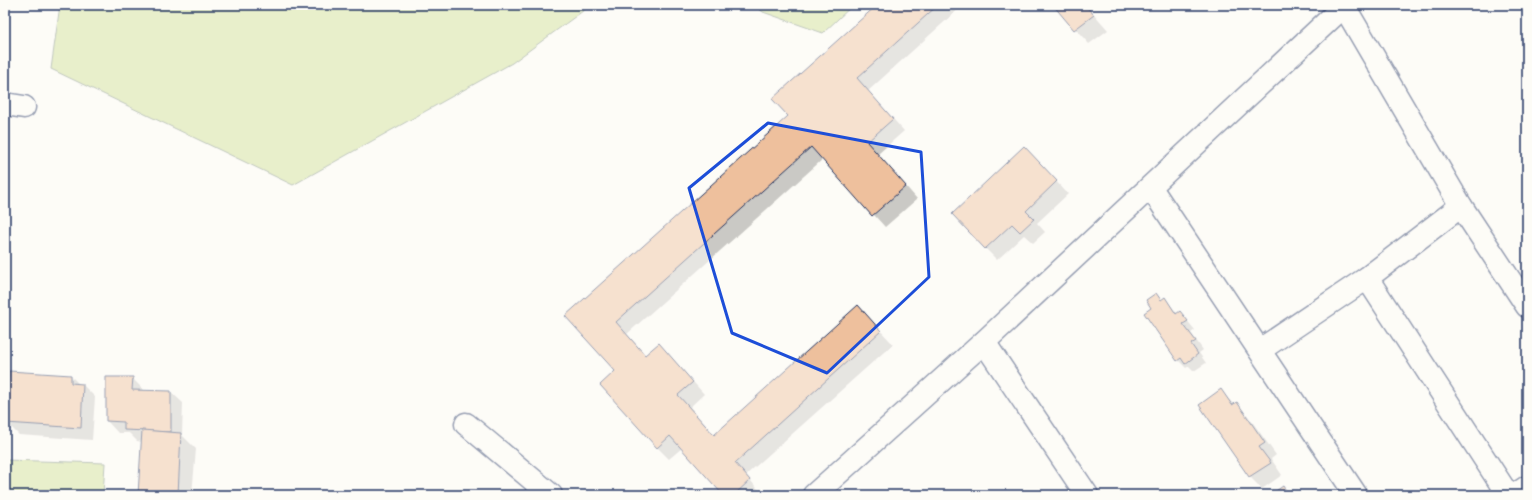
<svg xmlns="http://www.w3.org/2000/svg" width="1532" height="500" viewBox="0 0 1532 500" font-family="Caveat,sans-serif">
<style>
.green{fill:#cfe094;stroke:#758879}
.shadow{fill:#0003}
.building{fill:#eec09d;stroke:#1b2f5e}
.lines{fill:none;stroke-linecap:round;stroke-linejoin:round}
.minor-casing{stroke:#1b2f5e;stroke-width:25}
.minor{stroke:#fdfcf7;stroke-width:22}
.marked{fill:none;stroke:#1d4ed8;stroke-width:3;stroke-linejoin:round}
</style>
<rect width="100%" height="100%" fill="#fdfcf7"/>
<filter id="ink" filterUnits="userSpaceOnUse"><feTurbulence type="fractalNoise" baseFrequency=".025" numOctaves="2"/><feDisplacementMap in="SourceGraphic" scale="8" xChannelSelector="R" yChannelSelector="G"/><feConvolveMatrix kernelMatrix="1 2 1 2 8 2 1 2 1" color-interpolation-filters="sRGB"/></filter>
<g filter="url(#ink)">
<!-- green -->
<g class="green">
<path d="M 60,5 L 591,5 L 512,63 L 293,185 L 51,69 Z"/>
<path d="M 754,5 L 853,5 L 823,33 L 763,12 Z"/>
<path d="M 5,460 L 105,463 L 103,495 L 5,495 Z"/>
</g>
<!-- shadow -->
<g class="shadow">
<path d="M 879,5 L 963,5 L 868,91 L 904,131 L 878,154 L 917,199 L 885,227 L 823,159 L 627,334 L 646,356 L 670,356 L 704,394 L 690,407 L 715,436 L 858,307 L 893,344 L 746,475 L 761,493 L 759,495 L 724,495 L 682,448 L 669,459 L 657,447 L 616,371 L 567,316 L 789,117 Z"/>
<path d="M 1054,5 L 1086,5 L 1108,30 L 1089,44 Z"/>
<path d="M 1036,160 L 1068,194 L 1037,223 L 1045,232 L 1033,243 L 1024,235 L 997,260 L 985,248 Z"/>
<path d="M 1156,294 L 1162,300 L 1164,298 L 1178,314 L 1180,312 L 1195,330 L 1191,333 L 1203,350 L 1199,353 L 1206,363 L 1194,371 L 1189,366 L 1186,368 L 1178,360 L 1153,308 Z"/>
<path d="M 10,372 L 71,376 L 80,385 L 83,385 L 95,397 L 92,440 L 19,435 L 7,423 Z"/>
<path d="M 107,378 L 132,378 L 144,390 L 171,392 L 183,403 L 182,435 L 196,449 L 192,495 L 139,495 L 142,442 L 137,441 L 129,433 L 118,433 L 107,421 Z"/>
<path d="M 1221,391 L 1234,405 L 1237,404 L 1248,416 L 1276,455 L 1271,459 L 1282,475 L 1262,489 L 1250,477 L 1200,405 Z"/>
</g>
<!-- building -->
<g class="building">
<path d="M 877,5 L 938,5 L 857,78 L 893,119 L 867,142 L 906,186 L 872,216 L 811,147 L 616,322 L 645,355 L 659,343 L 693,382 L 678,395 L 714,435 L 858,305 L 881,331 L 735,463 L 750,480 L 734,495 L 723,495 L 670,436 L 657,448 L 600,385 L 615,371 L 565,316 L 788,116 L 772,99 Z"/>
<path d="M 1053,5 L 1085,5 L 1094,15 L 1074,30 Z"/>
<path d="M 1024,146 L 1057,181 L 1026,211 L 1034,219 L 1020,232 L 1012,224 L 985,249 L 952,214 Z"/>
<path d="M 1156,293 L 1161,300 L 1165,297 L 1176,314 L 1180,311 L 1188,321 L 1183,324 L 1196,341 L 1191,344 L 1198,354 L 1185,364 L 1181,358 L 1177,361 L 1144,313 L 1151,308 L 1146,300 Z"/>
<path d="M 9,371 L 71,375 L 71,383 L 83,384 L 81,428 L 6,423 Z"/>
<path d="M 106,377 L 133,377 L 132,390 L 171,391 L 171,432 L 124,430 L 124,422 L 106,421 Z"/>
<path d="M 1221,389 L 1232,405 L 1237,402 L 1265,443 L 1259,447 L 1271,463 L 1249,477 L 1199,405 Z"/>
<path d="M 142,430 L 181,433 L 178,495 L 138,495 Z"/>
<path d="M 1283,486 L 1289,495 L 1270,495 Z"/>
</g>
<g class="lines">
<defs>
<g id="minor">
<path d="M 1344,6 L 1461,206 L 1527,306"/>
<path d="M 5,104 L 24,107"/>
<path d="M 1151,188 L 1356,495"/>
<path d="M 1367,278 L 1508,495"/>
<path d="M 984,342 L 1087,495"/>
<path d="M 1260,350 L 1367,278 L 1461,206"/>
<path d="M 466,424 L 551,495"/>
<path d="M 814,495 L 984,342 L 1345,5"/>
<path d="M 1515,495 L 1527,487"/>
</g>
</defs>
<!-- minor casing -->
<use href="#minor" class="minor-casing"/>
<!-- minor -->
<use href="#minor" class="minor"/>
</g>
</g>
<!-- marked area -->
<path d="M0 0H1532V500H0ZM 768,123 L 921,152 L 929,277 L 827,373 L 732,333 L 689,188 Z" fill="#fdfcf7" fill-opacity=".55" fill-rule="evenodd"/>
<path class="marked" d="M 768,123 L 921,152 L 929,277 L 827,373 L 732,333 L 689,188 Z"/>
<!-- margin -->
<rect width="1532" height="500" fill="none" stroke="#fdfcf7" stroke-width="20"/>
<rect x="10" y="10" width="1512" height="480" fill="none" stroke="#1b2f5e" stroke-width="1.5" filter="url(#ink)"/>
</svg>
